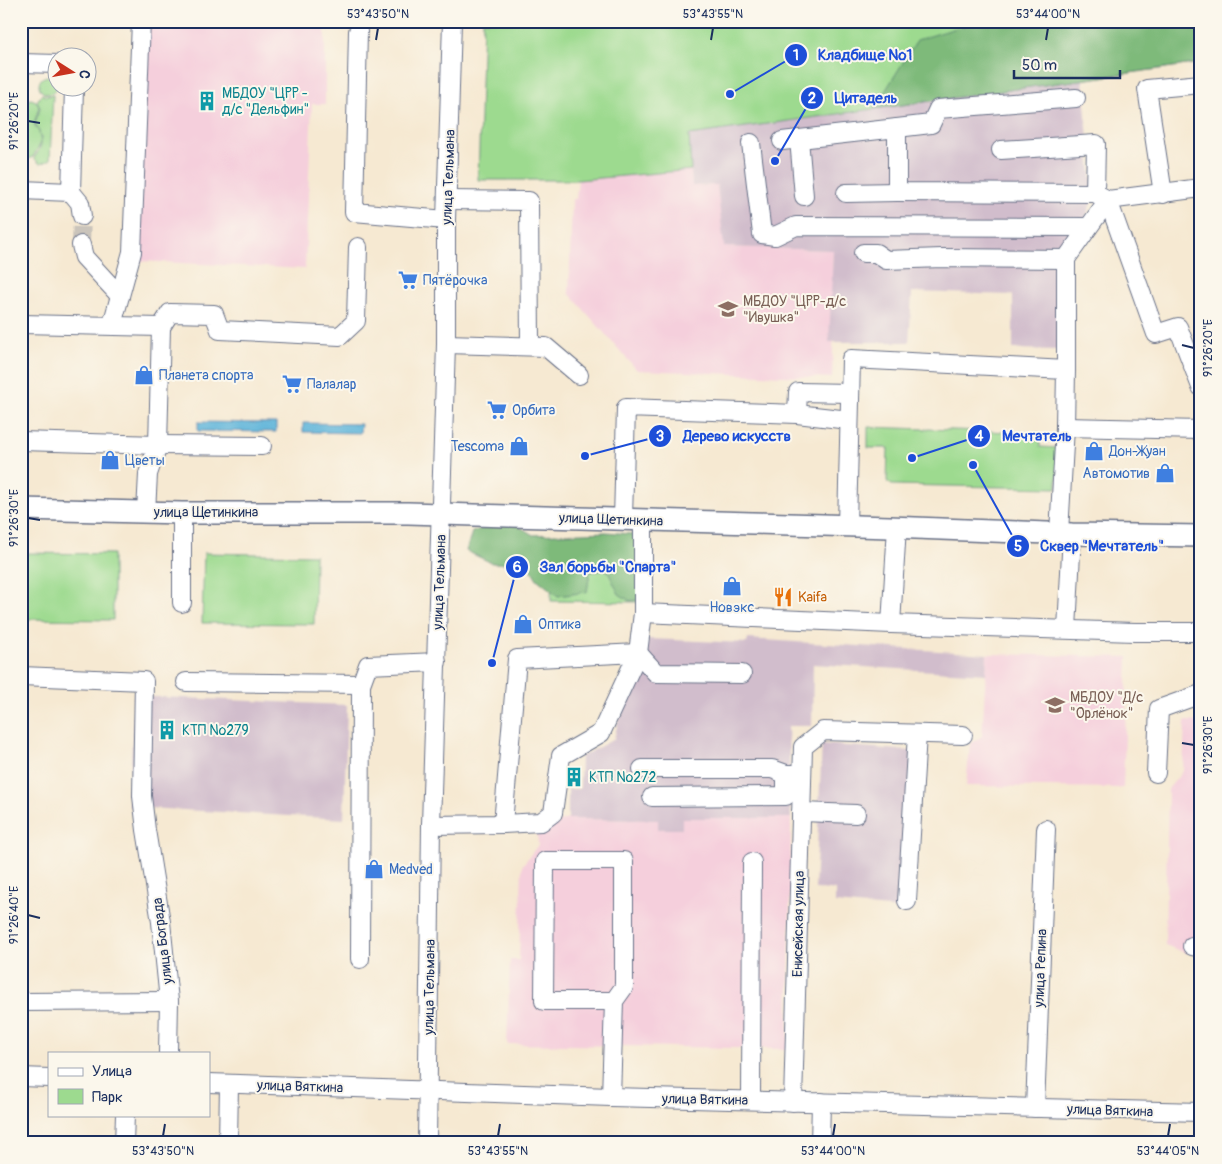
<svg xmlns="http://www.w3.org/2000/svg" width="1222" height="1164" viewBox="0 0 1222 1164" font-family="Pangolin,sans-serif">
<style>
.built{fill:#f5cfdc}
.industrial{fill:#d1bdcc}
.green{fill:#9dda8f;stroke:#5c8476}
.forest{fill:#7eba7a;stroke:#4c746c}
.water{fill:#5cb3d9;stroke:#3c719c}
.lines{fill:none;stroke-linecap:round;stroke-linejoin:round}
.minor-tunnel{stroke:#cac4bb;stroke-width:18;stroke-dasharray:18 9;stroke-linecap:butt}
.minor-casing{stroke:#687087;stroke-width:20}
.major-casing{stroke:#687087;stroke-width:24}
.minor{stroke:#fff;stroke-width:18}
.major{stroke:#fff;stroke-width:21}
.ticks{fill:none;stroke:#1b2f5e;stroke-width:2}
.labels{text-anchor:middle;stroke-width:4;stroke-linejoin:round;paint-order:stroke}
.culture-label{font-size:14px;fill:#0d838f;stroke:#fbf7ec;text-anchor:start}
.street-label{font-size:14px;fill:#1b2f5e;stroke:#fbf7ec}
.shop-label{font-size:14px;fill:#366cbe;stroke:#fbf7ec;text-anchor:start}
.education-label{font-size:14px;fill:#785e54;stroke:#fbf7ec;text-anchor:start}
.food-label{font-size:14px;fill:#c56008;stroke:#fbf7ec;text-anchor:start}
.leader{fill:none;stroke:#1d4ed8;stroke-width:2}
.callout-dot{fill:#1d4ed8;stroke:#fbf7ec;stroke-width:2}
.mark-label{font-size:15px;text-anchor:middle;font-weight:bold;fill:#fff}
.callout-label{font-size:15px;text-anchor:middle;font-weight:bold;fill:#1d4ed8;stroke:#fbf7ec;stroke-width:4;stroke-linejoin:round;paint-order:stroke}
.neatline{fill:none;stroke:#1b2f5e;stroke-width:2}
.ticks-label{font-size:12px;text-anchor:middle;fill:#1b2f5e}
</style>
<rect width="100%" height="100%" fill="#fbf7ec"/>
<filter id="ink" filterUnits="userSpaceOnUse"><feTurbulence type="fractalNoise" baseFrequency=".02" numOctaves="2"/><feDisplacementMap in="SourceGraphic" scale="10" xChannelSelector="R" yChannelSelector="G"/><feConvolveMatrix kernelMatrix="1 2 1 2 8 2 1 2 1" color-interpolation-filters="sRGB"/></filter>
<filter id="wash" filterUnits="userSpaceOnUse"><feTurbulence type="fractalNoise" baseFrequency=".0096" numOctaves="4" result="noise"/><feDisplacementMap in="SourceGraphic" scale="20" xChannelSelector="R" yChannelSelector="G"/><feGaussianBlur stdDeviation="1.12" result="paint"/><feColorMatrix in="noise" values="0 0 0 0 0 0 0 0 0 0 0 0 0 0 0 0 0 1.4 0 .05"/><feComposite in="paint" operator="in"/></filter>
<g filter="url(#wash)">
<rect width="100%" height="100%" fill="#f6e9d2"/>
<!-- built -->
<g class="built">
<path d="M 146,21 L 325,21 L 325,104 L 312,104 L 305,269 L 139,261 Z"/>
<path d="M 691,170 L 692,186 L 717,185 L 725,247 L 833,250 L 832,270 L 836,272 L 832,378 L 637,370 L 569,293 L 572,199 L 576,199 L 578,180 Z"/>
<path d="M 987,654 L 1128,657 L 1123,788 L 966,786 L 970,744 L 982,736 Z"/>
<path d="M 1185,721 L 1201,722 L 1201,954 L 1183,952 L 1165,945 L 1168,789 L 1183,771 Z"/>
<path d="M 682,818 L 791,818 L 788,1049 L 507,1044 L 510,960 L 519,960 L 522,866 L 538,845 L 537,829 L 568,819 L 658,820 L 682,829 Z"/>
</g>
<!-- industrial -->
<g class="industrial">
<path d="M 1083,80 L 1093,198 L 1082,227 L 1060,261 L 1059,350 L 1013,349 L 1013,295 L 912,292 L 909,342 L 829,342 L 833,250 L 724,247 L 717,185 L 692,186 L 689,135 Z"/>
<path d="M 649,639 L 747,643 L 748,639 L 987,654 L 986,674 L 813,664 L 812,726 L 788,726 L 791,818 L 682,818 L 682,829 L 658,829 L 658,820 L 568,819 L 568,789 L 580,789 L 581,757 L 614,739 L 624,697 Z"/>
<path d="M 134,696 L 347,705 L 344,819 L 129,807 Z"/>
<path d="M 822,744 L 912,751 L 900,909 L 835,903 L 835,890 L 815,889 Z"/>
</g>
<!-- green -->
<g class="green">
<path d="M 483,21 L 1195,21 L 1200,63 L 689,135 L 691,170 L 578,180 L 478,180 Z"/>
<circle cx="48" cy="85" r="9"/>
<path d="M 42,94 L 46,96 L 53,95 L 50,160 L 40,164 L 34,158 C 45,143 42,138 35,123 L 40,108 L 37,101 Z"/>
<path d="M 31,99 L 36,101 L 39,107 L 34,124 L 39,132 L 41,143 L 33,157 L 23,161 L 21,161 L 21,130 L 25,122 L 21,107 L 24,101 Z"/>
<path d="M 868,427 L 1040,433 L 1040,447 L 1058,448 L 1057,488 L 892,485 L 887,482 L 888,448 L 868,448 Z"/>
<path d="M 21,553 L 113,554 L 113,620 L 21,619 Z"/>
<path d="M 204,553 L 315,555 L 314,624 L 202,623 Z"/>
<path d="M 552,568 L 641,569 L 640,602 L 551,601 Z"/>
</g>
<!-- forest -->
<g class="forest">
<path d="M 979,21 L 1201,21 L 1201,63 L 874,109 L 917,40 Z"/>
<path d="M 503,521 L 517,525 L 533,535 L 606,532 L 642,535 L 647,598 L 630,601 L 619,594 L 607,570 L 590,572 L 587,592 L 558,596 L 537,579 L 528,564 L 492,563 L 466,551 L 472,532 Z"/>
</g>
<!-- water -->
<g class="water">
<path d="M 198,422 L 276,423 L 276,432 L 198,431 Z"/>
<path d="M 303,423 L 361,424 L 360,433 L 303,432 Z"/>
</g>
</g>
<g filter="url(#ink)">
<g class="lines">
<!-- minor-tunnel -->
<path class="minor-tunnel" d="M 81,245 L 82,216"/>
<defs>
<g id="minor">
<path d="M 358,31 L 354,212 L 446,220"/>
<path d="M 21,63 L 58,64"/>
<path d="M 897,128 L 931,124 L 938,109 L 1076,98"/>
<path d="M 799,139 L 804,196"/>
<path d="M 782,141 L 897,128 L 897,192 L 1095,193 L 1108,200 L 1156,334 L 1178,327 L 1201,387"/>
<path d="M 751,143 L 762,234 L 775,236 L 796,226 L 1088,227"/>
<path d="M 1001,150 L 1096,144 L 1095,193"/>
<path d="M 21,190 L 71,192 L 74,88"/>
<path d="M 71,192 L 80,203 L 82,216"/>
<path d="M 846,193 L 897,192"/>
<path d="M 1163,194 L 1147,89 L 1201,84"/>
<path d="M 447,200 L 529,201 L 530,346"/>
<path d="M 81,245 L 84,257 L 120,296"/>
<path d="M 863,253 L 876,253 L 886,260 L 942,258 L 1066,259"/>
<path d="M 21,324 L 161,327 L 170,313 L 214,314 L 220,330 L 340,336 L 356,321 L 358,247"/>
<path d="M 112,325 L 132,252 L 141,21"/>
<path d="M 446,344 L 546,347 L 579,375"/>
<path d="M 797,414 L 798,392 L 850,393"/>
<path d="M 1065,427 L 1201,430"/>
<path d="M 21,441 L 158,445 L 262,446"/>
<path d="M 146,512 L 148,474 L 158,445 L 161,327"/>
<path d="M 623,519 L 626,408 L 797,414 L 849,420"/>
<path d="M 847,526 L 851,359 L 1066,370 L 1066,259 L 1108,200 L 1201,188"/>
<path d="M 1059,533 L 1065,427 L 1066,370"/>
<path d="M 182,603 L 182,513"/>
<path d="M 643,613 L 891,624 L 1135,632 L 1201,632"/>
<path d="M 891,624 L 897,527"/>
<path d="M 1067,629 L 1072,534"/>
<path d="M 21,676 L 144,681 L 142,796 L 146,830 L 161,922 L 169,1001 L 168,1053"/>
<path d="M 186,682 L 361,684"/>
<path d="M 642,769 L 772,769 L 786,774"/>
<path d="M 1156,773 L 1159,709 L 1201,694"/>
<path d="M 652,797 L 786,796 L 786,774 L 802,774"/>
<path d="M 801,812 L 856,814"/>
<path d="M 503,824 L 541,822 L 553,813 L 561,756 L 601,733 L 638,653 L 643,613 L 643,520"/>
<path d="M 431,825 L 503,824 L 517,659 L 638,653 L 656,673 L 742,674"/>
<path d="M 907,901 L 917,734"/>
<path d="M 1192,946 L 1201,948"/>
<path d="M 360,959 L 361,684 L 368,665 L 437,662"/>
<path d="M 21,1002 L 169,1001"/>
<path d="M 21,1077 L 49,1078"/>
<path d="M 209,1083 L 611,1097 L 1201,1112"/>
<path d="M 611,1097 L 614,1001 L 624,987 L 624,861 L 545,861 L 544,1001 L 614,1001"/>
<path d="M 751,1100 L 752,862"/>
<path d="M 793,1102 L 803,747 L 823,731 L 963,735"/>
<path d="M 1035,1108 L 1046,829"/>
<path d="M 124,1143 L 125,1115"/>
<path d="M 228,1143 L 229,1084"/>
<path d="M 427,1143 L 431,825 L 446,344 L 446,220 L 452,21"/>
<path d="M 820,1143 L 821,1102"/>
</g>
<path id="major" d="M 21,509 L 182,513 L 408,513 L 890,527 L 1072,534 L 1201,536"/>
</defs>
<!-- minor casing -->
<use href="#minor" class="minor-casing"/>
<!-- major casing -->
<use href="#major" class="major-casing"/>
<!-- minor -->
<use href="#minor" class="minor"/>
<!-- major -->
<use href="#major" class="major"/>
</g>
</g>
<!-- ticks -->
<path class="ticks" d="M 376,40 L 378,28M 711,40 L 713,28M 1046,40 L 1048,28M 28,121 L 40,123M 1182,345 L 1194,348M 28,518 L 40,520M 1182,743 L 1194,745M 28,915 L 40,918M 163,1136 L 165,1124M 498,1136 L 500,1124M 833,1136 L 835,1124M 1168,1136 L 1170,1124"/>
<!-- icons -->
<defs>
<symbol id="building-bare" viewBox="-9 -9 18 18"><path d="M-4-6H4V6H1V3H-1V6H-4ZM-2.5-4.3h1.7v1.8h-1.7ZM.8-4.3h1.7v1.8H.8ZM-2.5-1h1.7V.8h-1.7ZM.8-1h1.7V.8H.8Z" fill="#0f9aa8" stroke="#fbf7ec" stroke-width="2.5" paint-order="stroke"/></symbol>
<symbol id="supermarket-bare" viewBox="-9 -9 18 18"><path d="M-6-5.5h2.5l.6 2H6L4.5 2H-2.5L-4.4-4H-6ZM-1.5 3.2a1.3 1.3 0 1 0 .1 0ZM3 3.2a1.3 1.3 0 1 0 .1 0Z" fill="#3f7fe0" stroke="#fbf7ec" stroke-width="2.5" paint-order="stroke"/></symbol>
<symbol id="school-bare" viewBox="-9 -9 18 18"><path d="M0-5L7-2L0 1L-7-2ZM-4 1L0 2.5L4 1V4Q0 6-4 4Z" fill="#8d6e63" stroke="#fbf7ec" stroke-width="2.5" paint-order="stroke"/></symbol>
<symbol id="shop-bare" viewBox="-9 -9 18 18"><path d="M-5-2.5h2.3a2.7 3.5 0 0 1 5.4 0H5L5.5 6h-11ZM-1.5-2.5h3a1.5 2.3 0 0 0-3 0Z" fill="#3f7fe0" stroke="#fbf7ec" stroke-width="2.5" paint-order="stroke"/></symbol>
<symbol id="restaurant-bare" viewBox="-9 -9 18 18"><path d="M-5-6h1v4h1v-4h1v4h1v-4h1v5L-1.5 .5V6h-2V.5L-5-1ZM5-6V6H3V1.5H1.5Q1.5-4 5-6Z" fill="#e8710a" stroke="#fbf7ec" stroke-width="2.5" paint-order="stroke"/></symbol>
</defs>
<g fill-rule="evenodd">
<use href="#building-bare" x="193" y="87" width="28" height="28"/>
<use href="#supermarket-bare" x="394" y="266" width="28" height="28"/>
<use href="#school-bare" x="714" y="295" width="28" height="28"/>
<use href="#shop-bare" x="130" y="361" width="28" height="28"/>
<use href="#supermarket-bare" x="278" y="370" width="28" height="28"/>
<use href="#supermarket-bare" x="483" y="396" width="28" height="28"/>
<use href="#shop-bare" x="505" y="432" width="28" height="28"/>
<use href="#shop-bare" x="1080" y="437" width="28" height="28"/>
<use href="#shop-bare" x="96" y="446" width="28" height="28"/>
<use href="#shop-bare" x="1151" y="459" width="28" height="28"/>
<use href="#shop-bare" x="718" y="572" width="28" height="28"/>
<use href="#restaurant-bare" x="769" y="583" width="28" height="28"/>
<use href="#shop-bare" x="509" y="610" width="28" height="28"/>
<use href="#school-bare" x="1041" y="691" width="28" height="28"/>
<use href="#building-bare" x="153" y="716" width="28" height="28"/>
<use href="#building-bare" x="560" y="763" width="28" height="28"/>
<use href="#shop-bare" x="360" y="855" width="28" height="28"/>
</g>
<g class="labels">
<!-- culture labels -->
<g class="culture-label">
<text x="222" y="98">МБДОУ "ЦРР -<tspan x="222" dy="16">д/с "Дельфин"</tspan></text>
<text x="182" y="735">КТП №279</text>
<text x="589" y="782">КТП №272</text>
</g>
<!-- street labels -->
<g class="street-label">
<text transform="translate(448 177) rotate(-88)" y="5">улица Тельмана</text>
<text x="206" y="517">улица Щетинкина</text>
<text transform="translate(611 519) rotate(2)" y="5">улица Щетинкина</text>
<text transform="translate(439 582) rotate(-88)" y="5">улица Тельмана</text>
<text transform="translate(798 924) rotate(-89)" y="5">Енисейская улица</text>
<text transform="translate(162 941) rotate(-97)" y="5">улица Бограда</text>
<text transform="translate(1040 968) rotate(-88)" y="5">улица Репина</text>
<text transform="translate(429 987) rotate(-89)" y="5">улица Тельмана</text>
<text transform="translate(300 1086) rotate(2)" y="5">улица Вяткина</text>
<text transform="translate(705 1099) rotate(1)" y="5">улица Вяткина</text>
<text transform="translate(1110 1110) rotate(2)" y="5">улица Вяткина</text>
</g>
<!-- shop labels -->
<g class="shop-label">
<text x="423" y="285">Пятёрочка</text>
<text x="159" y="380">Планета спорта</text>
<text x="307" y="389">Палалар</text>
<text x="512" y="415">Орбита</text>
<text x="504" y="451" text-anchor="end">Tescoma</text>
<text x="1109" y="456">Дон-Жуан</text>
<text x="125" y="465">Цветы</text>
<text x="1150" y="478" text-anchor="end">Автомотив</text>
<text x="732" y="612" text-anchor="middle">Новэкс</text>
<text x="538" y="629">Оптика</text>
<text x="389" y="874">Medved</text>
</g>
<!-- education labels -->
<g class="education-label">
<text x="743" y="306">МБДОУ "ЦРР-д/с<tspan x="743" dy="16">"Ивушка"</tspan></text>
<text x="1070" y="702">МБДОУ "Д/с<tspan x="1070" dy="16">"Орлёнок"</tspan></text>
</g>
<!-- food labels -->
<g class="food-label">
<text x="798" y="602">Kaifa</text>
</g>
</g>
<!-- callouts -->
<path class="leader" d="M730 94L796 55M775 161L812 98M585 456L660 436M912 458L979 436M973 465L1018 546M492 663L517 567"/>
<g class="callout-dot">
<circle cx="730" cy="94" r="5"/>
<circle cx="775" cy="161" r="5"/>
<circle cx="585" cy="456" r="5"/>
<circle cx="912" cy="458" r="5"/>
<circle cx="973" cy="465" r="5"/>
<circle cx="492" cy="663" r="5"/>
<circle cx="796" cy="55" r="12"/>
<circle cx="812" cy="98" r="12"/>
<circle cx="660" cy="436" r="12"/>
<circle cx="979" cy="436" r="12"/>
<circle cx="1018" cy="546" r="12"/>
<circle cx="517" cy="567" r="12"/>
</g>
<g class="mark-label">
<text x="796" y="60">1</text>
<text x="812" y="103">2</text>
<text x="660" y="441">3</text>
<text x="979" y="441">4</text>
<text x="1018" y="551">5</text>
<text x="517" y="572">6</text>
</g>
<g class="callout-label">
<text x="865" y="60">Кладбище №1</text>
<text x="866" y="103">Цитадель</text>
<text x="737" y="441">Дерево искусств</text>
<text x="1037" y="441">Мечтатель</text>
<text x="1102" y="551">Сквер "Мечтатель"</text>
<text x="608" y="572">Зал борьбы "Спарта"</text>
</g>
<!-- margin -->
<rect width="1222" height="1164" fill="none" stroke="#fbf7ec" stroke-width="55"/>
<!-- legend -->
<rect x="48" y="1052" width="162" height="65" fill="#fbf7ec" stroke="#a1a7b3"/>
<rect x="58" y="1068" width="25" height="8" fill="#ffffff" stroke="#a1a7b3"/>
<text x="92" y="1076" font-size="15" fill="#1b2f5e">Улица</text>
<rect x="58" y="1089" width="25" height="15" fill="#9dda8f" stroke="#a1a7b3"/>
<text x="92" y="1102" font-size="15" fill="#1b2f5e">Парк</text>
<!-- north arrow -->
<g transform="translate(72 72) rotate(101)"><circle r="24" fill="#fbf7ec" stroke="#a1a7b3"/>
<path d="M0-4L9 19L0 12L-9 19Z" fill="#c8321e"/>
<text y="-8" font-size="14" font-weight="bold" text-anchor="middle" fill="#1b2f5e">С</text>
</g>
<!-- scale -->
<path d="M1014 70v8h106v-8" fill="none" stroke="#1b2f5e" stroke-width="2.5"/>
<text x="1022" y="70" font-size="15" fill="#1b2f5e" stroke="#fbf7ec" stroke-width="4" paint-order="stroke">50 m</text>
<rect x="28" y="28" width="1166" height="1108" class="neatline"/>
<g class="ticks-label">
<text x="378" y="18">53°43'50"N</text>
<text x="713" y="18">53°43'55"N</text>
<text x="1048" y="18">53°44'00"N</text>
<text transform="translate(14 121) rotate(-90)" y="4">91°26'20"E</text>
<text transform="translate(1208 348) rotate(-90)" y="4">91°26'20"E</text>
<text transform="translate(14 518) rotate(-90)" y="4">91°26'30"E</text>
<text transform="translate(1208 745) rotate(-90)" y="4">91°26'30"E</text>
<text transform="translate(14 915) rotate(-90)" y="4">91°26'40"E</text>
<text x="163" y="1155">53°43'50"N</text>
<text x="498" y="1155">53°43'55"N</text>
<text x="833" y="1155">53°44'00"N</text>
<text x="1168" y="1155">53°44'05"N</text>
</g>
</svg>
